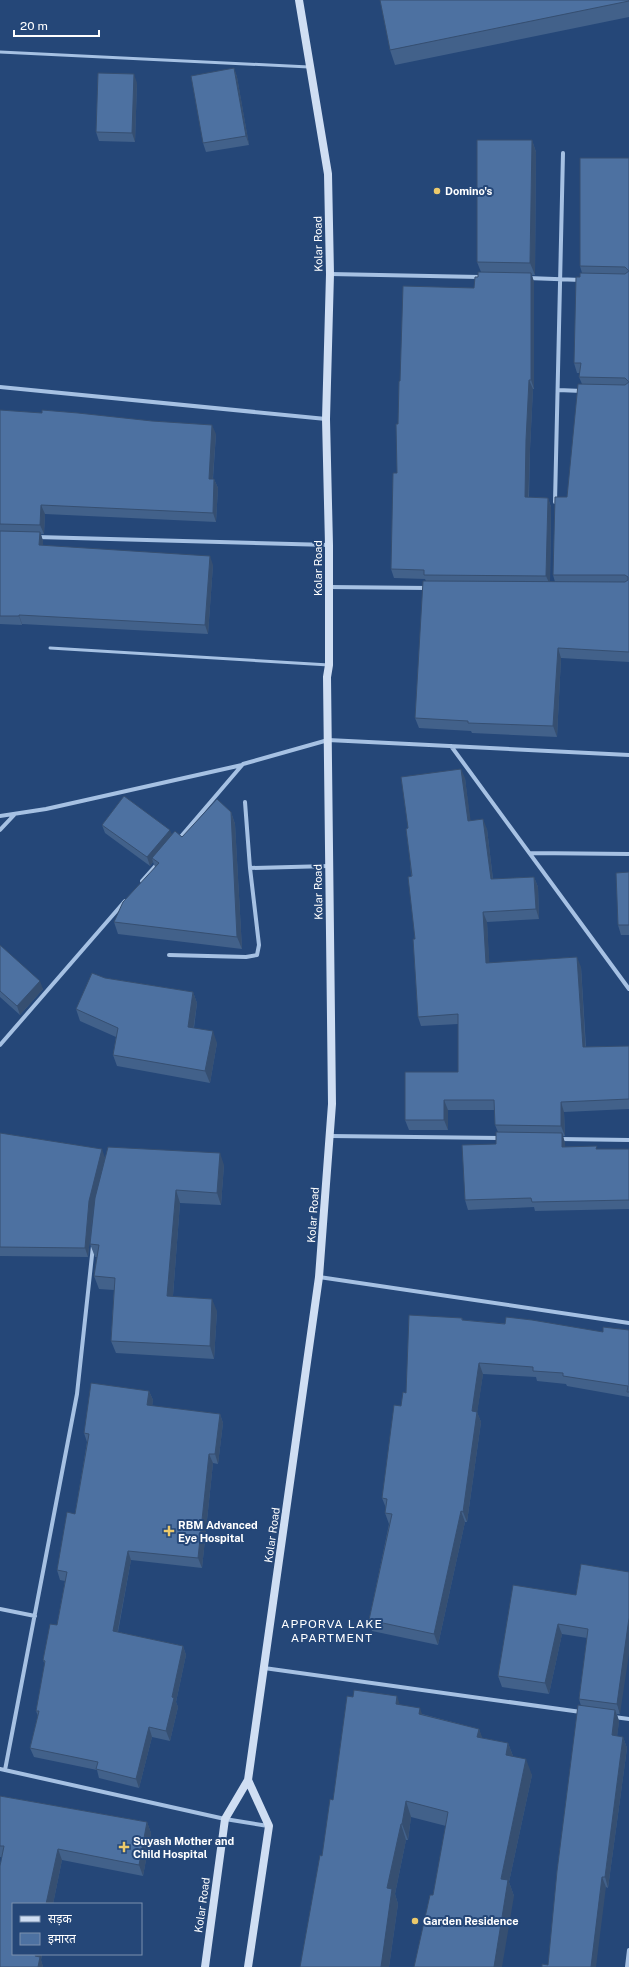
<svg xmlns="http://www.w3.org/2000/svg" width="629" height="1967" viewBox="0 0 629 1967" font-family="'Public Sans','Noto Sans Devanagari',sans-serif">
	<rect width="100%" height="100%" fill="#254778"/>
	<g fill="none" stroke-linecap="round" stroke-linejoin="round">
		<path stroke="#a6c1e3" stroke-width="3" d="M0,52L309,67
			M50,648L329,665"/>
		<path stroke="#a6c1e3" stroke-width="4" d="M330,274L479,277
			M528,278L581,280
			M0,387L326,419
			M558,390L582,391
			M555,502L563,153
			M37,537L329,545
			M329,587L428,588
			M451,746L629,989
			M245,802L250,868L329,866
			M0,816L46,809L242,765
			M0,830L15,814
			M178,840L243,764L328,740L629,755
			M530,853L629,854
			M142,881L158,863
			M169,955L246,957L257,955L259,945L250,868
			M0,1045L125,901
			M330,1136L501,1138
			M560,1139L629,1140
			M319,1277L629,1323
			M0,1609L35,1616
			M264,1668L581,1712
			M614,1717L629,1719
			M0,1769L225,1819L268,1826
			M5,1770L77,1394L93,1246
			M627,1967L629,1950"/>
		<path stroke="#cfdef3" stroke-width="8" d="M248,1780L269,1826L248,1967
			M205,1967L225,1819L248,1780L319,1277L332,1104L327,677L329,665V545L326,419L330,274L328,174L299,0"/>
	</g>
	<path fill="#42618a" d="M629,0V17L395,65L390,50Z
		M234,68L237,77L249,145L206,152L203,143Z
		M137,83L135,142L99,141L96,132Z
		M532,140L536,152L535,275H532L534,282V389H533L530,449L529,497L548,498L551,507L550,582H555L553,575L567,497L582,384L579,377L580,373H577L574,363L580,277L582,273L580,266L629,158V662L561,658L557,737L472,733L471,731L419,728L415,718L426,581L425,579L394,578L391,569L397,473L398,424L400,381L474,288L478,277L481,272L477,262Z
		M0,411L216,434L213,479H214L218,488L216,522L45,514L44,534H41L43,541V545L213,565L208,634L22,624V625L0,624Z
		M465,778L470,821L487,829L493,879L534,877L538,887L539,919L487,922L489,963L581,967L586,1047L629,1046V1109L564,1112L565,1136H563L565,1143V1147L597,1149H629V1209L535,1211L534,1207L468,1210L465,1200L496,1144L498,1132L495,1125V1110H448V1130H409L405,1120L458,1072V1024L421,1026L418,1017L415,939L408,828Z
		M231,812L235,824L242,949L118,934L114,922L155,867L153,862L150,866L105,833L102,825L172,834L182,837Z
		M629,872V935H621L618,925Z
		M0,945L43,989L20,1015L0,997Z
		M105,978L193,992L197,1003L194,1028L217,1043L210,1083L117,1066L113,1055L116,1037L80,1021L76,1009Z
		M0,1133L105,1157L224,1165L221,1205L180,1203L173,1296L217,1311L214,1359L116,1353L111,1341L114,1290L99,1289L94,1276L97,1257H95L90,1244L95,1200L93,1210L88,1257L0,1256Z
		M462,1318L463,1320L603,1332L629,1330V1397L567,1386L566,1384L537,1381L536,1377L483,1374L477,1412L481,1422L467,1522H465L438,1645L372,1631L369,1620L389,1524L385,1513L386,1508L382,1498L401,1406L406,1393Z
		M149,1391L153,1400L152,1406L220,1414L223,1423L218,1464L213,1463L202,1568L131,1560L118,1632L183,1646L186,1655L176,1702L178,1707L170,1741L152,1737L139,1788L99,1778L97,1770L34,1757L30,1748L38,1716L36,1711L45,1665L43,1660L57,1625L65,1581L60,1580L57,1570L75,1514L87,1442L84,1433Z
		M581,1564L620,1714H617L619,1721L617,1736L623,1737L627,1748L608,1888L606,1887L548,1965L581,1706L579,1699L587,1638L562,1634L549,1694L502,1687L498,1676L576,1595Z
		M400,1705L422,1714L479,1729L482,1738L508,1743L513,1756L532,1775L509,1882L514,1896L433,1895L446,1826L411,1817L408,1840H406L395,1894L398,1904L389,1967H300L333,1800Z
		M0,1796L147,1822L151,1833L143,1876L62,1860L53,1904H13V1954H42L41,1960L43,1967H0V1866L2,1857H0Z"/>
	<path fill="#364f71" d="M234,68L237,77L249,145L246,136Z
		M134,74L137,83L135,142L132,133Z
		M532,140L536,152L535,275L530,263Z
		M531,273L534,282V389L531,380Z
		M529,380L533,389L530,449L528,506L525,497L526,440Z
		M212,425L216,434L212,488L209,479Z
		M214,479L218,488L216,522L213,513Z
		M548,498L551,507L550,585L546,576Z
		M41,505L45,514L44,534L40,525Z
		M40,532L43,541V554L39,545Z
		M210,556L213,565L208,634L205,625Z
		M19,615L22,624V625L19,616Z
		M558,648L561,658L557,737L553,726Z
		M461,769L465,778L472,831L468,821Z
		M231,812L235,824L242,949L237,937Z
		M483,819L487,829L494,889L491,879Z
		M170,830L174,839L152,858L153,862L150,866L147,857Z
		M534,877L538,887L539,919L536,909Z
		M483,912L487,922L490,973L486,963Z
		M577,957L581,967L586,1057L583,1047Z
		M40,981L43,989L20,1015L17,1006Z
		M193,992L197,1003L192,1038L188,1027Z
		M213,1031L217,1043L210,1083L205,1071Z
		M444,1100L448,1110V1130L444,1120Z
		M561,1102L564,1112L565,1136L561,1126Z
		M562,1133L565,1143L566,1156L562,1147Z
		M102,1149L105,1158L93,1210L88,1257L85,1248L89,1201Z
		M220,1153L224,1165L221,1205L217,1193Z
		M176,1190L180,1203L172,1308L167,1296Z
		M212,1299L217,1311L214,1359L210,1346Z
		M479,1363L483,1374L476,1421L472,1411Z
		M149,1391L153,1400L151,1414L147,1405Z
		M477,1412L481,1422L467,1522L463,1512Z
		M220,1414L223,1423L218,1464L215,1454Z
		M209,1454L213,1463L202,1568L198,1558Z
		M461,1511L465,1522L438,1645L434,1634Z
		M128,1551L131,1560L116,1640L113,1631Z
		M629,1618V1654L620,1714L617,1704Z
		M558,1624L562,1634L549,1694L545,1683Z
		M183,1646L186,1655L176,1702L178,1707L170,1741L166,1731L172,1697Z
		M397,1696L402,1712L396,1704Z
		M420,1708L425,1723L419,1714Z
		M615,1710L619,1721L616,1746L612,1735Z
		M149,1727L152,1737L139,1788L136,1779Z
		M479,1729L485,1745L477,1737Z
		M623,1737L627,1748L608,1888L605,1877Z
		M508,1743L514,1759L506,1755Z
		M526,1759L532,1775L509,1882L514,1896L502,1967H494L501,1879Z
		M406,1801L411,1817L408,1840L402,1824Z
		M147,1822L151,1833L143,1876L139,1865Z
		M401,1824L406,1840L395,1894L398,1904L389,1967H381L387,1888Z
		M58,1849L62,1860L53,1904H46Z
		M602,1877L606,1887L596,1967H591Z
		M36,1954H42L41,1960L43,1967H38L35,1956Z"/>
	<path fill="#4d71a1" stroke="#364f71" d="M380,0H629V1L390,50Z
		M234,68L246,136L203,143L191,76Z
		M98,73L134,74L132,133L96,132Z
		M477,140H532L530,263L477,262Z
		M580,158H629V652L558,648L553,726L468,723V721L415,718L423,581L625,582L628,580V577L625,575H553L555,497H567L578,384L625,385L629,382L625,378L579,377L581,363H574L576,277H580V273L625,274L629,271L625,267L580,266Z
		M478,272L531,273V380H529L526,440L525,497L548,498L546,576L424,575V570L391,569L393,473H397L396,424H398L399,381H400L403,286L474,288L475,277H478Z
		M0,410L42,413V410L78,413L152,421L212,425L209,479H214L213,513L41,505L40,525L0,524Z
		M0,531L40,532L39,545L210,556L205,625L19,615V616H0Z
		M461,769L468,821L483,819L491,879L534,877L536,909L483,912L486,963L577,957L583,1047L629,1046V1099L561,1102V1126L495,1125L494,1100H444V1120H405V1072H458V1014L418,1017L413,939H415L408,877L412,876L406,829L408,828L401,777Z
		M124,796L170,830L147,857L102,825Z
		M217,799L231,812L237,937L114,922L123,902L159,863L152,858L175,831L182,837Z
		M629,872V925H618L616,873Z
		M0,945L40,981L17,1006L0,991Z
		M92,973L105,978L193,992L188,1027L213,1031L205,1071L113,1055L118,1028L76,1009Z
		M496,1132L562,1133V1147L597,1146L596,1149H629V1200L532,1202L531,1198L465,1200L462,1145L496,1144Z
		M0,1133L102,1149L89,1201L85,1248L0,1247Z
		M108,1147L220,1153L217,1193L176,1190L167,1296L212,1299L210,1346L111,1341L115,1278L94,1276L99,1245L90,1244L95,1198Z
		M409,1315L462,1318V1320L505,1324L506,1317L532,1320L603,1332V1327L629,1330V1392H627L628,1386L563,1376V1373L533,1371V1367L479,1363L472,1411L477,1412L463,1512L461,1511L434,1634L369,1620L392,1514L385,1513L387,1499L382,1498L394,1405L401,1406L403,1392L406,1393Z
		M91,1383L149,1391L147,1405L220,1414L215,1454H209L198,1558L128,1551L113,1631L183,1646L172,1697L174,1698L166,1731L149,1727L136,1779L96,1769L98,1762L30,1748L39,1711H36L45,1661L43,1660L50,1624L57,1625L67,1572L57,1570L67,1512L75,1514L89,1434L84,1433Z
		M581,1564L629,1572V1618L617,1704L579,1699L588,1629L558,1624L545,1683L498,1676L513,1585L576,1595Z
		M354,1690L397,1696L396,1704L420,1708L419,1714L479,1729L477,1737L508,1743L506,1755L526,1759L501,1879L508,1880L494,1967H414L430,1895H433L448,1812L406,1801L402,1824H401L387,1888L392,1889L381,1967H300L320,1855L322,1856L330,1799L333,1800L347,1696L353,1697Z
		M578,1705L615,1710L612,1735L623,1737L605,1877H602L591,1967H542V1964L548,1965L557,1871Z
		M0,1796L147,1822L139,1865L58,1849L46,1904H13V1954H36L35,1956L40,1957L38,1967H0V1866L4,1846H0Z"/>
	<g fill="#ecc96b" stroke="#254778" stroke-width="1.5">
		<circle cx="437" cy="191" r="4"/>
		<path d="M167 1525h4v4h4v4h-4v4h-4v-4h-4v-4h4z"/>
		<path d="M122 1841h4v4h4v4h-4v4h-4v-4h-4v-4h4z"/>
		<circle cx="415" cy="1921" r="4"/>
	</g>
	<g text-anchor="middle" stroke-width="4" stroke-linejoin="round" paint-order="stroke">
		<g font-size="11" font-weight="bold" fill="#fff" stroke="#254778" text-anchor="start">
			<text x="445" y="195">Domino's</text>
			<text x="178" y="1529">RBM Advanced<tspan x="178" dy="13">Eye Hospital</tspan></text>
			<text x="133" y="1845">Suyash Mother and<tspan x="133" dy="13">Child Hospital</tspan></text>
			<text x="423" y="1925">Garden Residence</text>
		</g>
		<g font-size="11" fill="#fff" stroke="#254778">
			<text transform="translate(318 244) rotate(-91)" y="4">Kolar Road</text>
			<text transform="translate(318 568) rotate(-90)" y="4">Kolar Road</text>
			<text transform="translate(318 892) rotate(-91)" y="4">Kolar Road</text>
			<text transform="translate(313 1215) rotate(-86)" y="4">Kolar Road</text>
			<text transform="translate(272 1535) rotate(-82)" y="4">Kolar Road</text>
			<text transform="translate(202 1905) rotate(-82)" y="4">Kolar Road</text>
		</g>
		<g font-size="12" letter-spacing="1" fill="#fff" stroke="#254778">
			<text x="332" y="1628">APPORVA LAKE<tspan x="332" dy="14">APARTMENT</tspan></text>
		</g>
	</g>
	<rect x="12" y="1903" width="130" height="52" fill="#254778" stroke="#7c91ae"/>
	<rect x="20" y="1916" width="20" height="6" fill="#cfdef3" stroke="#7c91ae"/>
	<text x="48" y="1923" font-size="12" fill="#ffffff">सड़क</text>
	<rect x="20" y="1933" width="20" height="12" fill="#4d71a1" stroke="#7c91ae"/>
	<text x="48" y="1943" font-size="12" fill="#ffffff">इमारत</text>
	<path d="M14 30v6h85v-6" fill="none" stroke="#ffffff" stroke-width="2"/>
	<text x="20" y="30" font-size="12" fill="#ffffff" stroke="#254778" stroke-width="3" paint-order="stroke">20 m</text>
</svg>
